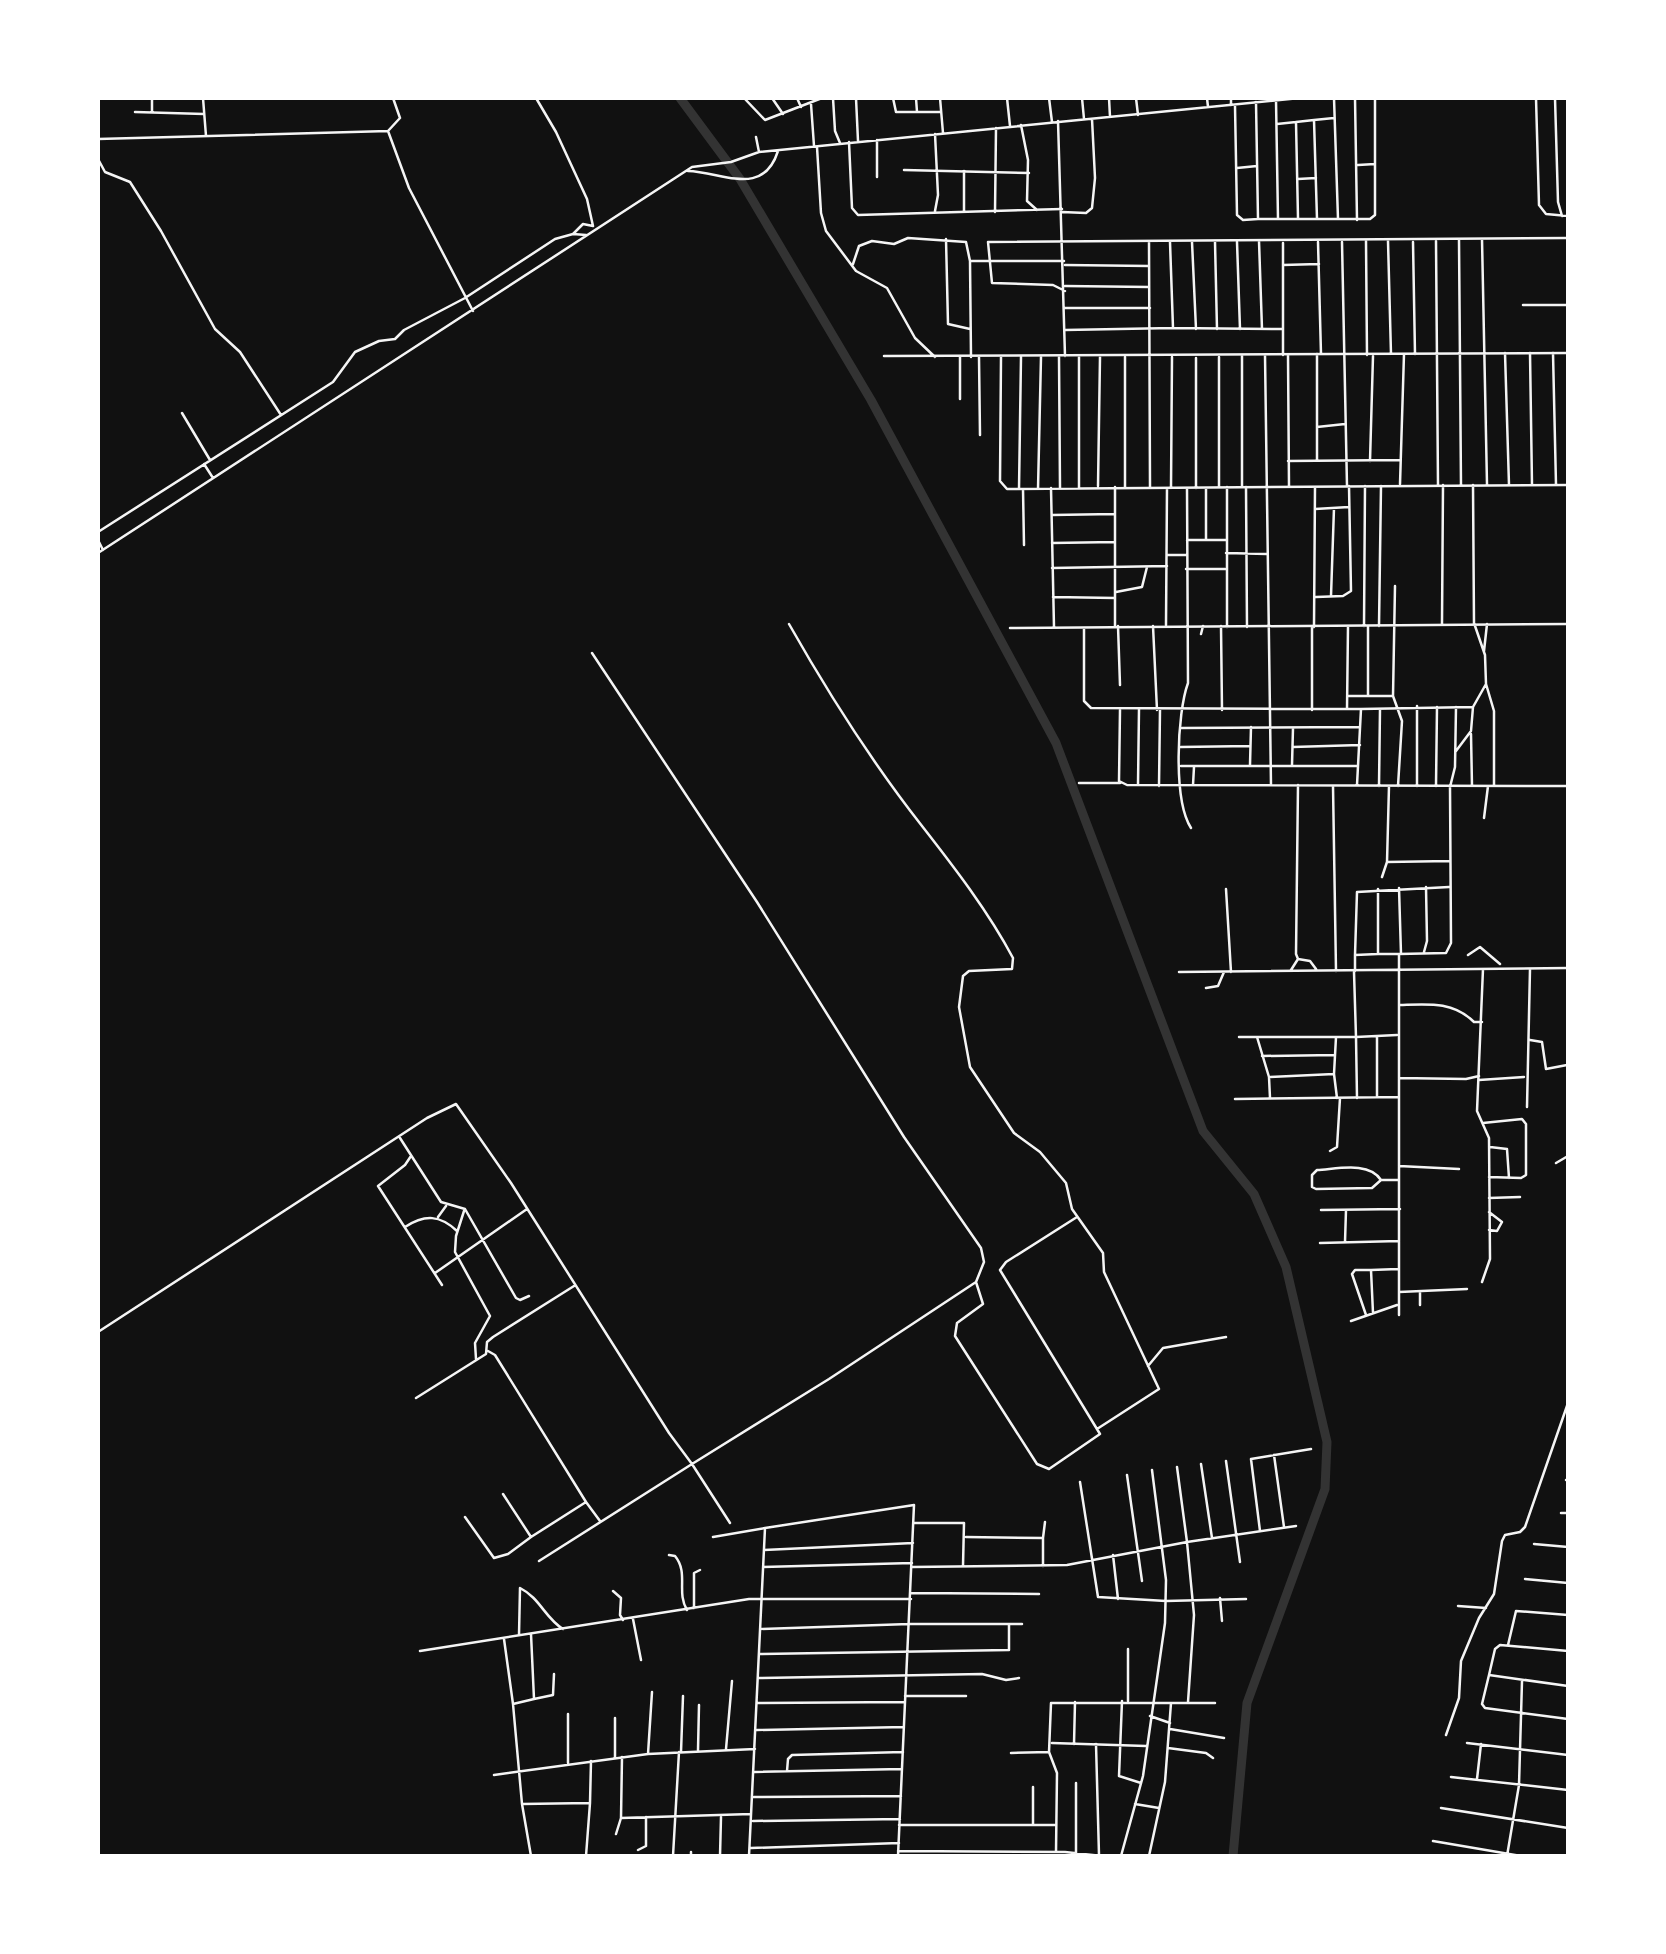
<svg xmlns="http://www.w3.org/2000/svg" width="1666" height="1954" viewBox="0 0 1666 1954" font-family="Helvetica,sans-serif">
	<rect width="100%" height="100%" fill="#111"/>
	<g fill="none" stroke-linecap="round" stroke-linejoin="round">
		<path stroke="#333" stroke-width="9" d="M680,98L740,179L871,400L1056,743L1203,1131L1254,1194L1286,1267L1327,1442L1325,1489L1247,1703L1233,1856"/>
		<path stroke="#f5f5f5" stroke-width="2.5" d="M152,98V112
			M203,98L206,136
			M536,98L556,132L587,199L593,226L583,224L573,234
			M744,98L765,120L822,98
			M772,98L783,114
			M797,98L801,107
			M833,98L835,131L840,143
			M856,98L858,141
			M893,98L896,112H941
			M916,98L917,112
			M940,98L943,133
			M1007,98L1010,126
			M1049,98L1052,122
			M1082,98L1084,119
			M1109,98L1110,117
			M1136,98L1138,115
			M1207,98L1208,107
			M1231,98V105
			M1334,98L1338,219
			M1355,98L1357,220
			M1536,98L1539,205L1546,214L1568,216
			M1555,98L1558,202L1562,216
			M1276,100L1278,219
			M1256,102L1258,219H1370L1375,215V98
			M811,104L814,146
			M1235,106L1237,215L1243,220L1258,219
			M135,112L204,114
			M1314,120L1334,118
			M1058,121L1065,356
			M1296,122L1314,120L1317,219
			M1277,124L1296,122L1298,218
			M1021,125L1028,160L1027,201L1037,210
			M388,131L409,188L473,311
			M756,137L759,152
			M98,139L388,131L400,118L393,98
			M877,140V177
			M849,142L852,208L858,215L1062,209
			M817,147L821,213L826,231L856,271L887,288L915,338L935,357
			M98,159L105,172L130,182L161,231L215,329L240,352L281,415
			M1358,165L1375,164
			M1237,168L1257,166
			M904,170L1029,173
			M688,171C723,172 763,198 778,151
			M964,171V212
			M1298,179L1316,178
			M935,211L938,195L935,134
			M995,212L996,128
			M1062,212L1086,213L1092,208L1095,178L1092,119
			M946,239L948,324L970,329
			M1482,239L1487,484
			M1459,240L1461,485
			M1259,241L1262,329
			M1366,241L1367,355
			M1388,241L1391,354
			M1436,241L1438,485
			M1149,242L1150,487
			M1192,242L1196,329
			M1215,242L1217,329
			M1237,242L1240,329
			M1318,242L1321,354
			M1342,242L1347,486
			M1413,242L1415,354
			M1283,243V355
			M970,261H1064
			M853,264L859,246L872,241L894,244L908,238L966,242L970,261L971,357
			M1065,265L1149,266
			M1283,265L1319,264
			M1065,286L1149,287
			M1065,291L1053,285L992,283L988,242L1568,238
			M1523,305H1568
			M1065,308H1150
			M1173,328L1282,329
			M1065,330L1173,328L1170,242
			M1505,353L1509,485
			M1530,353L1532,485
			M1553,353L1556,485
			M1317,354V460
			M1265,355L1271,785
			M1288,355L1289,487
			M884,356L1568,353
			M1242,356V486
			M960,357V399
			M979,357L980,435
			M1001,357L1000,481L1007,489L1568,485
			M1059,357L1060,488
			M1079,357V488
			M1196,358V488
			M182,413L210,460
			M1317,427L1345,424
			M1288,461L1400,460
			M1370,461L1373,356
			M204,464L213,478
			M1400,484L1404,354
			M1098,486L1100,357
			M1125,487V357
			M1171,487L1172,357
			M1219,487V357
			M1227,487V627
			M1246,487L1247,627
			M1051,488L1054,627
			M1187,488L1188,683C1177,713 1173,800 1191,828
			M1019,489L1021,357
			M1023,489L1024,545
			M1038,489L1041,357
			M1315,509L1349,507
			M1052,515L1115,514
			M98,532L333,382L355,352L379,341L395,339L404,330L465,298L555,239L573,234L586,235
			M98,540L103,550
			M1187,540H1226
			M1206,540V488
			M1052,543L1115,542
			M98,553L692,167L731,162L759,152L1300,98
			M1226,553L1267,554
			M1167,555H1186
			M1052,568L1167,566
			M1186,569H1225
			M1395,586L1393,696L1402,721L1398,786
			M1116,592L1142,587L1147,567
			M1331,596L1334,508
			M1053,597L1115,598
			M1316,597L1343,596L1351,591L1349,486
			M789,624C827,691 874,765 922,826C954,867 988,911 1013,958L1012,969L969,971L963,976L959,1007L970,1067L1014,1133L1040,1152L1066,1183L1072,1209L1103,1253L1104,1272L1159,1389L1097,1429
			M1442,624L1443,485
			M1166,625L1167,488
			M1115,626V487
			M1118,626L1120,685
			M1153,626L1157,710
			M1221,626L1222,710
			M1364,626L1365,486
			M1379,626L1381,486
			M1312,627V710
			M1314,627L1315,487
			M1010,628L1568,624
			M1084,628V701L1091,708L1361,709L1357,785
			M1201,634L1203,626
			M1484,651L1487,624
			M1486,684L1494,711V786
			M1348,696H1368V626
			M1368,696H1392
			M1347,709L1348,626
			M1361,709L1473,707
			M1120,710L1119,781L1127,785L1568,786
			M1182,728L1360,727
			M1471,734L1472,786
			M1181,747L1250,746
			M1293,747L1360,745
			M1456,751L1471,731L1473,707L1486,684L1485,655L1474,623L1473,485
			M1250,765L1251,727
			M1292,765L1293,728
			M1181,766H1358
			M1079,783H1120
			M1138,785L1139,709
			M1193,785L1194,767
			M1298,785L1296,954L1298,959L1310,961L1316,969
			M1159,786L1160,710
			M1333,786L1336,971
			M1379,786L1380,709
			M1417,786V706
			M1436,786L1437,707
			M1484,818L1488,786
			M1387,862L1450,861
			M1382,877L1387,862L1389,786
			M1399,888L1401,954
			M1226,889L1231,972
			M1378,889V954H1399V1315
			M1424,952L1427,941L1426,887
			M1378,954L1355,955L1357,892L1449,887
			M1399,954L1446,953L1451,943L1450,787L1455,767L1456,707
			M1355,955V971
			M1468,955L1480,947L1500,964
			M1291,970L1298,959
			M1179,972L1568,968
			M1206,988L1218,986L1224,972
			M1400,1005C1428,1004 1453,1001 1474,1022H1482
			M1239,1037H1356L1354,972
			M1257,1037L1269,1077L1270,1098
			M1336,1037L1334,1074L1337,1098
			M1377,1037V1096
			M1530,1040L1542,1042L1546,1069L1567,1065
			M1262,1056L1335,1055
			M1269,1077L1334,1074
			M1399,1078L1466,1079L1479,1076
			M1479,1080L1524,1077
			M1357,1098L1356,1037L1397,1035
			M1235,1099L1398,1097
			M1527,1107L1530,969
			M1483,1123L1522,1119L1526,1124V1175L1521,1178L1489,1177
			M400,1138L441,1202L465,1209L516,1298L520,1300L529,1296
			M1490,1147L1507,1149L1509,1178
			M1330,1151L1337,1147L1340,1098
			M411,1156L405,1165L378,1186L442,1285
			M1556,1163L1568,1156
			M1399,1166L1459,1169
			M1381,1180C1369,1161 1337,1169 1317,1170L1312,1175V1187L1316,1189L1372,1188L1381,1180H1399
			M1489,1198L1520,1197
			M1321,1210L1400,1209
			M464,1211L456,1236L455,1252L490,1316L475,1343L476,1359
			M438,1217L446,1206
			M405,1227C425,1214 440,1215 457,1231
			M1489,1230L1497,1231L1502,1222L1489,1212
			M1345,1242L1346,1210
			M1320,1243L1399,1241
			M435,1273L527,1209
			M976,1282L983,1304L957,1323L955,1336L1037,1464L1049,1469L1100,1434L1000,1270L1006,1262L1077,1217
			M1482,1282L1490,1259L1489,1138L1477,1111L1483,969
			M1399,1292L1467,1289
			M1420,1305V1292
			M1373,1313L1371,1270L1398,1269
			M1366,1315L1352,1274L1355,1270H1371
			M1351,1321L1397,1305
			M98,1332L427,1118L456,1104L511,1183L669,1433L692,1464L829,1379L976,1282L984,1262L981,1248L904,1137L757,902L592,653
			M488,1351L495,1355L586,1502
			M1148,1366L1163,1348L1226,1337
			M416,1398L486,1354L487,1342L493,1337L574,1286
			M1274,1455L1284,1527
			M1226,1461L1240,1562
			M1201,1464L1212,1538
			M1127,1475L1142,1581
			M1566,1480H1568
			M1080,1482L1098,1597L1166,1601L1246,1599
			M503,1494L531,1537L586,1502L600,1521
			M1561,1513H1568
			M465,1517L494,1558L508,1554L531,1537
			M914,1523H964L963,1566
			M1260,1531L1251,1459L1311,1449
			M713,1537L765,1528
			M966,1537L1043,1538V1566
			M1043,1538L1045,1522
			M1534,1544L1568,1547
			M764,1550L913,1543
			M669,1555L675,1556C689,1573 676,1592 687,1610
			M1113,1555L1118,1599
			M539,1561L692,1464L730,1523
			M763,1567L912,1563
			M912,1567L1067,1565L1187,1542L1177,1467
			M1525,1579L1568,1583
			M613,1591L621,1598L620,1615L623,1620
			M911,1593L1039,1594
			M1220,1598L1222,1621
			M1458,1606L1486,1608
			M694,1608V1573L700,1570
			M633,1619L641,1660
			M760,1629L909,1624H1022
			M531,1634L534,1699L513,1704L522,1804L531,1856
			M519,1635L520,1588C540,1598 545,1618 563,1629
			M504,1639L513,1704
			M1508,1645L1516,1611L1568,1615
			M1128,1649V1701
			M420,1651L749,1599H911
			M1568,1651L1500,1645L1495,1649L1489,1675L1568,1686
			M760,1654L1009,1650V1624
			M1489,1675L1482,1704L1485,1708L1568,1719
			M759,1678L982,1674L1006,1680L1019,1678
			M905,1696H966
			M534,1699L553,1695L554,1674
			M1122,1701L1119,1776L1141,1783
			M1188,1702L1194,1615L1187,1542L1296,1526
			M758,1703L905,1702
			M1171,1703H1215
			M568,1714V1763
			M1150,1716L1170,1723
			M1170,1729L1224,1738
			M757,1730L904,1727
			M1446,1735L1459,1698L1461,1661L1479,1618L1494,1594L1502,1541L1505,1535L1520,1532L1525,1527L1568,1403
			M1052,1743L1146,1746
			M1467,1743L1568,1755
			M1074,1744L1075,1702
			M1096,1744L1099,1855
			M1168,1748L1206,1753L1213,1758
			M726,1749L732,1681
			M698,1750L699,1705
			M681,1752L683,1696
			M1011,1753L1049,1752
			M648,1754L652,1692
			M622,1757L621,1818L751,1814
			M615,1758V1718
			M787,1771L788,1759L792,1755L903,1752
			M755,1772L902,1769
			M494,1775L648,1754L755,1749
			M1451,1777L1568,1790
			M1477,1779L1481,1744
			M754,1797L901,1796
			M590,1803L591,1761
			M522,1804L590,1803L586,1856
			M1135,1804L1159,1808
			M1441,1808L1568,1828
			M753,1821L900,1819
			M899,1825H1056
			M1033,1825V1787
			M616,1834L621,1818
			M1433,1841L1521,1856
			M751,1848L899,1843
			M638,1850L646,1846V1817
			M898,1851L1065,1852L1102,1856
			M691,1852V1856
			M1056,1852L1057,1773L1049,1752L1051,1703H1171L1165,1782L1149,1856
			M1076,1853V1783
			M673,1856L679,1752
			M720,1856L721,1817
			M749,1856L765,1528L914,1505L898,1856
			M1121,1856L1143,1776L1165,1623L1166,1580L1152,1470
			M1507,1856L1519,1785L1522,1681"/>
	</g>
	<rect width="1666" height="1954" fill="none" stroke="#ffffff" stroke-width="200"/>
</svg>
